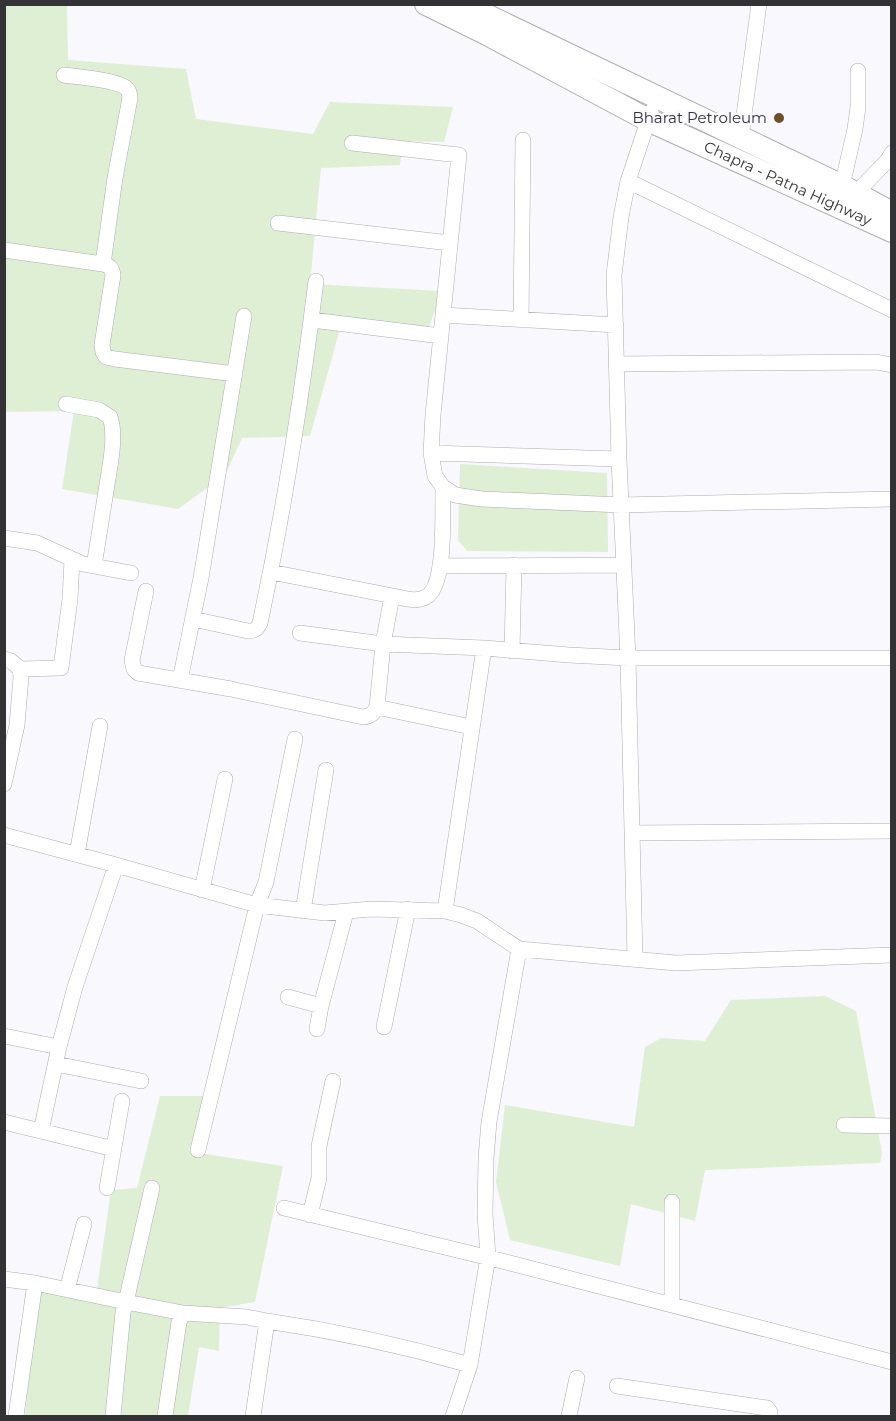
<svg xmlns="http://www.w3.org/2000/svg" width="896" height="1421" viewBox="0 0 896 1421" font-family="Montserrat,sans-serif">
	<rect width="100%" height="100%" fill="#f9f8fe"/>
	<path fill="#deefd3" d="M5,5H67L68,60L186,69L196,119L313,134L330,102L453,107L444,142L403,141L400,165L321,168L310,284L442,291L429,327L340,329L310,436L242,438L225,475L178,509L62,489L74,411L5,412V414Z
		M460,464L607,473L608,552L467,551L458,540Z
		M825,996L856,1011L882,1153L880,1163L705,1170L695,1221L631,1204L620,1266L510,1240L496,1182L505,1105L634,1127L645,1047L661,1038L705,1041L731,1000Z
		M160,1096H204L193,1152L283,1166L255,1302L220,1308L219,1351L199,1347L188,1416H25L38,1285L97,1289L111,1190L137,1188Z"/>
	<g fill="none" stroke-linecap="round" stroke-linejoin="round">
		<g stroke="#adadb2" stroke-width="16">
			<path id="minor" d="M64,75C77,77 119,80 127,89C130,92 129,93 130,98L115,178L103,264
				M741,137L759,4
				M352,143L459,155L433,415L431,453L435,476L443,487L455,495L482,499L621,505L892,499
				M628,181L892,310
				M842,186L855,129L858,107V71
				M856,193L888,160L892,153
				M278,223L450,243
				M4,250L103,264C110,266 112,268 113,275L102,345L103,352L106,357L115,359L235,374
				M443,315L616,325
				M312,320L441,336
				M521,320L523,140
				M616,364L876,362L892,365
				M66,404L99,410L110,417C117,437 109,470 106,491C102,516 98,541 94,566
				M431,453L619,459
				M4,538L37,543L83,564L131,573
				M441,566L623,565
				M271,572L398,597C407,599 417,602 426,597C447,586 442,510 443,487
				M146,591L132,660L134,669L138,673L231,689L363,717C371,716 373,714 377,707
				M392,596L383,644L377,707L471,727
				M193,619L248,631C255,631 257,629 260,623C284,510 302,396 316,281
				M300,633L383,644L484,648
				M512,651L514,565
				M4,659L11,661L20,669L21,677L17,725L4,784
				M20,669L61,668L70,599L72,560
				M180,680L201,578L244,316
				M632,833L892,831
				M4,835L116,865L257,905L325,913L371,909L445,911L461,915L477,921L519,949L676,963L892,955
				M77,854L100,726
				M202,890L225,779
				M303,911L326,770
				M445,911L484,648L569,655L628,658H892
				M635,959L628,658L619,459L614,275L621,217L628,181L651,112
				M288,997L321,1006
				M384,1027L408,909
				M317,1029L321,1006L346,912
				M4,1036L59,1047
				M56,1064L141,1081
				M4,1122L114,1149
				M844,1125L892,1126
				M41,1131L59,1047L75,987L116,865
				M198,1150L257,905L266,882L295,739
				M107,1188L122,1101
				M152,1188L126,1302L183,1313
				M672,1202V1304
				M284,1208L498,1260L892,1362
				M310,1215L319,1178V1146L333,1081
				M4,1279L35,1283L16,1416
				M35,1283L126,1302L123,1312L113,1416
				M67,1290L84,1224
				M267,1321C336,1331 404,1346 470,1365L453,1416
				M470,1365L488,1257L485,1214L486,1158L489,1122L519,949
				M617,1386L767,1408L770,1412V1416
				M165,1416L179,1322L183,1313L247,1317L267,1321L253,1416
				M569,1416L577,1378"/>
		</g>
		<g stroke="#adadb2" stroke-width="24">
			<g id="highway">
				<path id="s1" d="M426,4L487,34L648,120L892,231"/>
				<path d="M463,4L842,186L892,213"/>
			</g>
		</g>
		<use href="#minor" stroke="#fff" stroke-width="15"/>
		<use href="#highway" stroke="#fff" stroke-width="22"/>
	</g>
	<circle fill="#705026" stroke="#f9f8fe" stroke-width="2" cx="779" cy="118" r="6"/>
	<g text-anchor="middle" stroke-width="4.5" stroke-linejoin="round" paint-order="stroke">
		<g font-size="15" fill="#333235" stroke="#f9f8fe" text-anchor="end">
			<text x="767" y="123">Bharat Petroleum</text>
		</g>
		<g font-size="15" fill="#333235" stroke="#f9f8fe">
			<text dy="5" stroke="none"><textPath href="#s1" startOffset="404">Chapra - Patna Highway</textPath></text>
		</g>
	</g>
	<rect width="896" height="1421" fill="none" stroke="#333235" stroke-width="12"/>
</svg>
